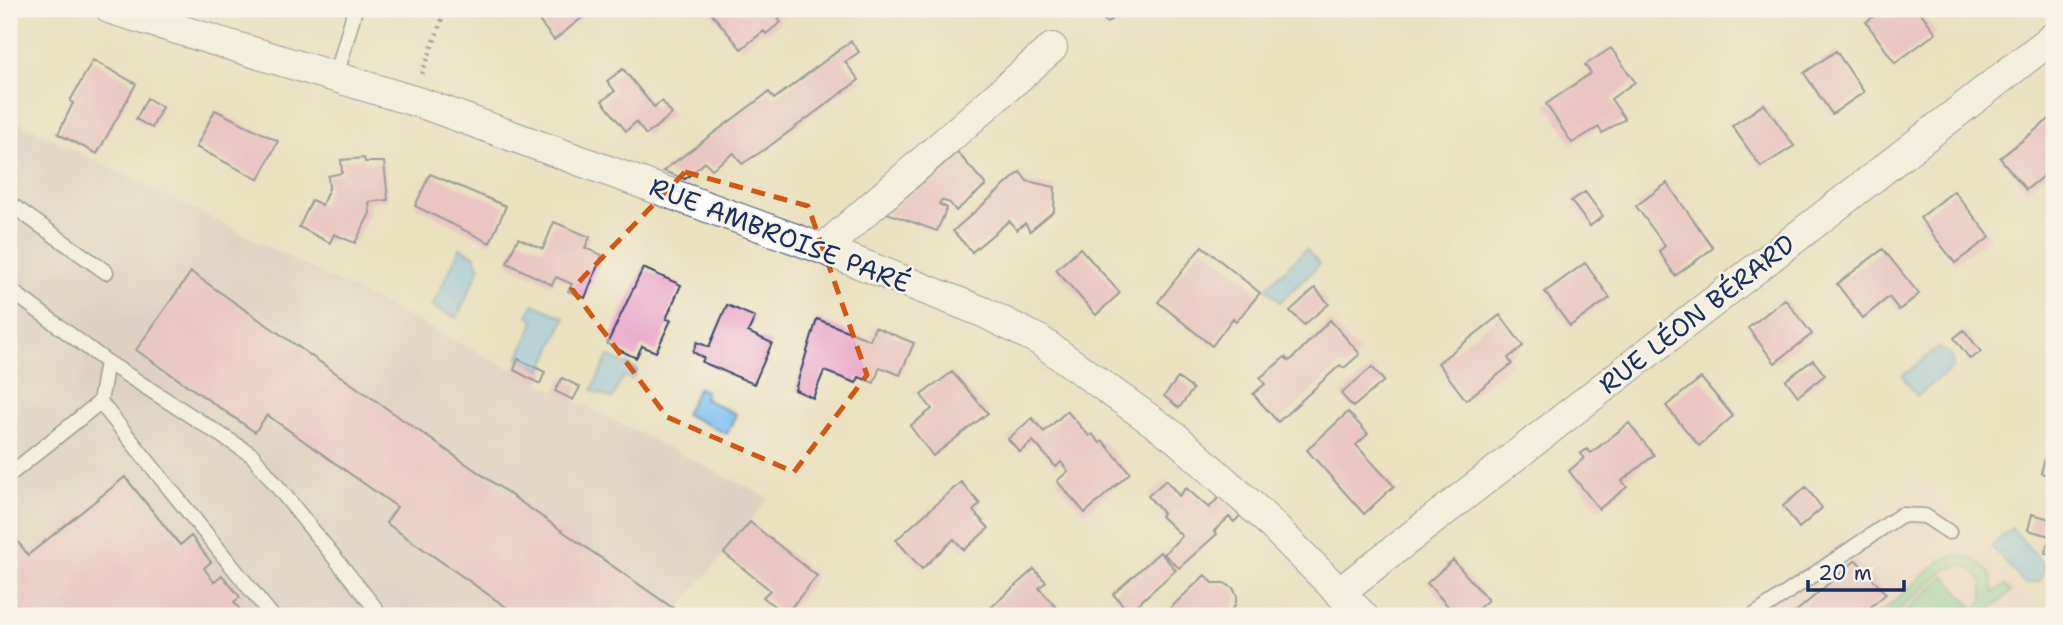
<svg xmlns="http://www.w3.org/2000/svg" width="2063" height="625" viewBox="0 0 2063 625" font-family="'Shantell Sans',sans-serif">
	<rect width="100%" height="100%" fill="#f7f3e8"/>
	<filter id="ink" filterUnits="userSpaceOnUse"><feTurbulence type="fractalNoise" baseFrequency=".0143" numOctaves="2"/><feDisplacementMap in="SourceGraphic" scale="14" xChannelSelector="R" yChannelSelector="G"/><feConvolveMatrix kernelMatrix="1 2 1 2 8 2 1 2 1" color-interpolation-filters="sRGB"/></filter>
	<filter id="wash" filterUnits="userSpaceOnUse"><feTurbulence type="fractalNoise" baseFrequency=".00686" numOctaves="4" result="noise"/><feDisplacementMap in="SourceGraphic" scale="28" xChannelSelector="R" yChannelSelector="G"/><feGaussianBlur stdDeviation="1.57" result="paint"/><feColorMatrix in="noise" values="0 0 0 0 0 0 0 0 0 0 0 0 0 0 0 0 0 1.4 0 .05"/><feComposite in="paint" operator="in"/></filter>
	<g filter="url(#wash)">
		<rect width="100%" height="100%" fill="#eae1bf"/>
		<path fill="#f7cfd2" d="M1925,483L2042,616H1732Z"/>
		<path fill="#d2bdc6" d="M9,117L769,498L673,616H9Z"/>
		<path fill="#76ce93" stroke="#487e78" stroke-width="2" d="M1956,555C1979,557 1994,570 1994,593L2005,585L2011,592L1983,616H1970L1983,599V582L1971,569L1963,566L1947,569L1892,616H1877L1941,560Z
			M1945,576L1972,606L1960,616H1900Z"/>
		<path fill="#7bbff2" stroke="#4b77a8" stroke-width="2" d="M460,248L474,255L480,267L457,318L432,307Z
			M1306,249L1320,264L1280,302L1266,288Z
			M533,304L565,318L542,370L518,359L534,322L528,315Z
			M1938,348L1951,354L1953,368L1917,396L1902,376Z
			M608,356L637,370L632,380L623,376L612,399L592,390Z
			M698,388L706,391L704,399L736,414L727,434L685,414Z
			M2012,528L2045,566L2040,581L2025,584L1991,546Z"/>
		<g id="blocks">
			<path fill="#e9a5c8" d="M530,9H584L588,13L554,40Z
				M708,9H791L778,19L781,22L766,34L764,31L741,49Z
				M1095,9H1124L1107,23Z
				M1884,9H1918L1936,33L1895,63L1866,22Z
				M851,41L859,52L845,62L859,80L767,148L742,164L734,153L712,169L705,162L685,179L663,171L769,92L774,99Z
				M1611,48L1635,82L1611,99L1625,119L1602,133L1599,127L1572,143L1546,104L1591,73L1585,65Z
				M1836,51L1864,92L1832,114L1804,73Z
				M93,60L136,84L97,154L58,134L73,103L70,101Z
				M623,69L654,107L662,101L672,114L646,135L636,122L626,131L602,101L615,91L607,81Z
				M147,98L162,107L152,128L136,119Z
				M1764,104L1794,146L1761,167L1732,126Z
				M215,110L278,141L259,180L196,147Z
				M2052,117L2054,120V167L2026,190L2000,158Z
				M957,152L986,185L956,211L950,203L941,200L939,204L947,208L937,231L887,213Z
				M364,158L365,162H384L388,200L369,202L370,213L355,243L334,234L330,243L299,227L312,200L322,205L329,188L328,176L342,173L341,160Z
				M1020,172L1027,181L1055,187L1054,211L1030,231L1025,223L1017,230L1009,221L972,252L953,231Z
				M430,174L506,206L490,243L415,206Z
				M1667,183L1713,248L1675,276L1659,251L1665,246L1636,206Z
				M1954,191L1990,237L1955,263L1920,218Z
				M1585,192L1603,216L1590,226L1571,201Z
				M554,222L590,237L585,248L602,255L585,298L568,291L572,284L556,277L552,285L507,263L518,238L543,249Z
				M1202,246L1260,293L1236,322L1233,318L1212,346L1158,302Z
				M1080,248L1120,293L1096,315L1056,270Z
				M1883,249L1919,294L1899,310L1889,297L1863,318L1837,284Z
				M1585,263L1610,298L1570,326L1545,292Z
				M643,268L681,285L666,319L671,320L656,352L642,346L636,358L607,344Z
				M191,272L677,611L673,616H519L386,523L397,507L267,415L255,432L136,350Z
				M1315,288L1329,304L1304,325L1290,311Z
				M1785,299L1812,334L1775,363L1748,328Z
				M727,305L755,317L748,332L772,343L754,384L702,362L704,358L693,352L697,342L709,347Z
				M1500,315L1523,346L1508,358L1512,364L1466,400L1438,363Z
				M817,319L870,340L875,327L914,343L900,375L880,367L874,383L859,377L856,383L824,371L813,398L795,390Z
				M1330,320L1360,354L1344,368L1340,365L1278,422L1253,394L1265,384L1260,378L1285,357L1289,361L1292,359Z
				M1964,330L1981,352L1970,359L1954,338Z
				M518,359L545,372L540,384L514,370Z
				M1813,360L1825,375L1798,396L1786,380Z
				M1372,367L1384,381L1353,407L1341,394Z
				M952,372L988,413L933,456L910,426L932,409L921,395Z
				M562,378L580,387L573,400L555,391Z
				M1178,378L1193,389L1179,408L1164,396Z
				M1701,378L1733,416L1699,446L1666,406Z
				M1067,411L1089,436L1092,434L1100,443L1103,441L1130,473L1085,513L1057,481L1068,471L1061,462L1056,467L1033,441L1020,452L1008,439L1032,418L1044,432Z
				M1348,412L1368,434L1356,445L1394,486L1364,514L1307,450Z
				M1629,423L1654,455L1622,481L1627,487L1599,509L1569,471L1584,458L1580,454L1587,449L1591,453Z
				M2053,428H2054V477L2041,473Z
				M125,477L180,545L191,536L211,562L204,568L214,582L222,575L240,597L234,602L245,616H9V530L28,555Z
				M1166,480L1179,496L1186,488L1209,508L1220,496L1240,516L1234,522L1229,517L1214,531L1217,534L1179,568L1164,554L1182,536L1161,516L1163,513L1148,496Z
				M961,482L980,504L973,511L989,528L964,550L954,539L922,569L896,540Z
				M1806,487L1822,508L1799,528L1783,506Z
				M2032,514L2054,520V555L2045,553L2050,536L2028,530Z
				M750,522L817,576L785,615L763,597L770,590L724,553Z
				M1160,552L1176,570L1129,612L1113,594Z
				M1453,560L1488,600L1470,616H1457L1427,583Z
				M1856,560L1886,594L1860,616H1791Z
				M1034,569L1046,582L1039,588L1064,616H994L988,610Z
				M1205,575L1213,583H1224L1233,588L1237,596L1235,606L1225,616H1162Z"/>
		</g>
	</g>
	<g filter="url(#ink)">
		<use href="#blocks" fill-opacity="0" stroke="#3a4a6d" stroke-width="2"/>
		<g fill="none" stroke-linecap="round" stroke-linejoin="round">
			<g stroke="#3a4a6d" stroke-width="17">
				<path id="lane" d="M336,77L355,9
					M9,203L106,272
					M9,289L107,362L100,402L9,475
					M107,362L252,455L376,609L366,616
					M100,402L272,616
					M1753,616L1901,515L1925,516L1949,532"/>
			</g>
			<g stroke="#3a4a6d" stroke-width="32">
				<path id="street" d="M111,9L424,104L823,249L983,312L1039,340L1176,438L1261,514L1363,616
					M823,249L1052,48
					M1340,592L2054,37"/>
			</g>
			<path stroke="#3a4a6d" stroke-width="4.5" stroke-dasharray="2 5" stroke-linecap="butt" d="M422,74L446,9"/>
			<use href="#lane" stroke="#fff" stroke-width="14"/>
			<use href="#street" stroke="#fff" stroke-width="30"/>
		</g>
	</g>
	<path d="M0 0H2063V625H0ZM685,172L808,206L867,375L794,472L667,417L572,289Z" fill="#eae1bf" fill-opacity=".55" fill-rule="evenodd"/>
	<path fill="none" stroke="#d45514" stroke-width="5" stroke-dasharray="14 9" stroke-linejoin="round" d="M685,172L808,206L867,375L794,472L667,417L572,289Z"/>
	<g text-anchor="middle" stroke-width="5" stroke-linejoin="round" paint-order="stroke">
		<g font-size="26" fill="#1b2f5e" stroke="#f7f3e8">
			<text transform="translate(780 235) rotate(21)" y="9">RUE AMBROISE PARÉ</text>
			<text transform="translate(1697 314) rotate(-38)" y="9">RUE LÉON BÉRARD</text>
		</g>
	</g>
	<rect width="2063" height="625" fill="none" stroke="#f7f3e8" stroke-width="35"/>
	<path d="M1808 580v10h96v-10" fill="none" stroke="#1b2f5e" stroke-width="3.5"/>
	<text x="1818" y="580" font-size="21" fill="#1b2f5e" stroke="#f7f3e8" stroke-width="5" paint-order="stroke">20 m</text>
</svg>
